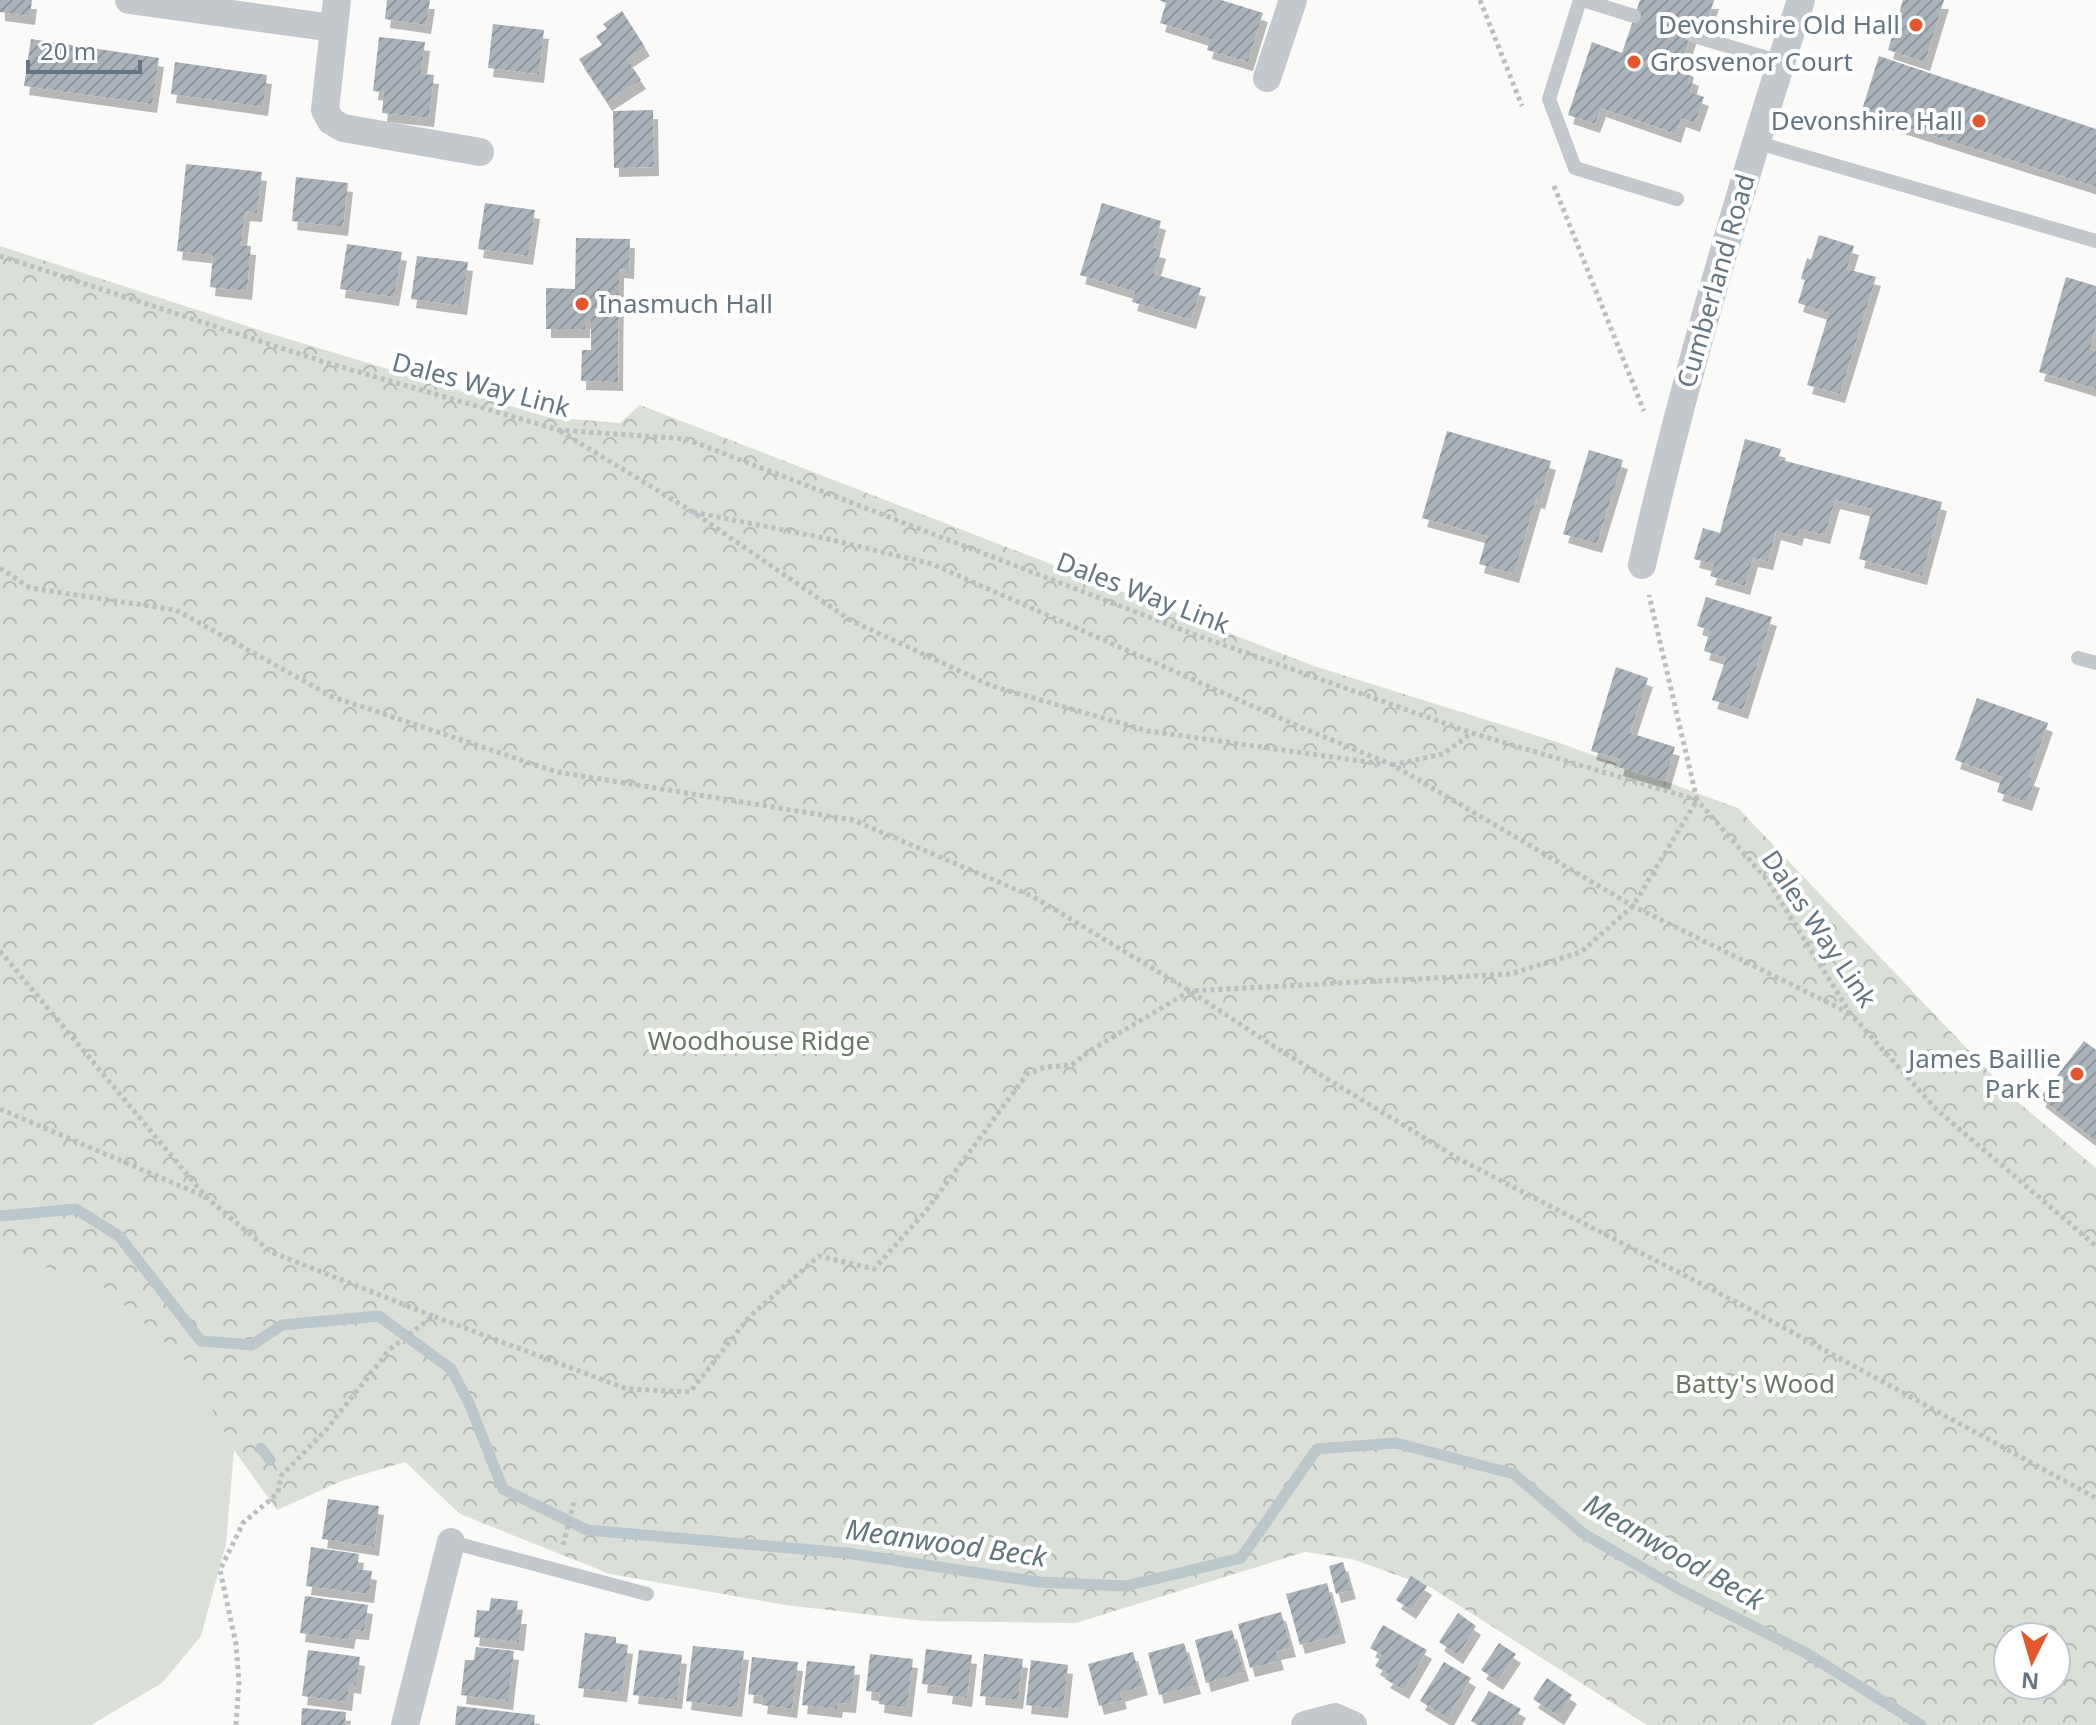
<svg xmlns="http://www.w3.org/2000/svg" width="2096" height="1725" viewBox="0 0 2096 1725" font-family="'Noto Sans',sans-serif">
	<defs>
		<pattern id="forest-crowns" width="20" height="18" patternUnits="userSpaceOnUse" patternTransform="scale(2)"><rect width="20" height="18" fill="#dadfd7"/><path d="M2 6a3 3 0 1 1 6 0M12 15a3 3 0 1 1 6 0" fill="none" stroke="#b4b9b4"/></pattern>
		<pattern id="building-hatch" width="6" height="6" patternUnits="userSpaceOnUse" patternTransform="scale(2)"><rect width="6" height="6" fill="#aab3b9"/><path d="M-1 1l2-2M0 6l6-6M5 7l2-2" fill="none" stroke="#8e969c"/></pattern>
		<filter id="shadow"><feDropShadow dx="5" dy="9" stdDeviation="0" flood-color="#0004"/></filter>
	</defs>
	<rect width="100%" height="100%" fill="#fafaf8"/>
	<path fill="#dadfd7" d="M0,1254L99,1282L187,1361L234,1450L226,1544L201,1636L162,1683L91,1725H0Z"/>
	<path fill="url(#forest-crowns)" fill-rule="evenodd" d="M0,246L262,331L547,417L620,423L640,405L1314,666L1557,742L1738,808L2017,1101L2096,1168V1725H1647L1430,1587L1352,1559L1305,1552L1076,1623L924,1621L785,1605L610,1574L460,1514L405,1462L344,1480L277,1510L234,1450L186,1361L99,1283L0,1254ZM2008,1637H2056V1685H2008Z"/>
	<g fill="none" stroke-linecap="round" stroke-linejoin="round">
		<path stroke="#bbc7cb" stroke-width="11" d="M0,1216L76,1209L119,1236L201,1341L252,1345L282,1325L379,1316L451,1369L469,1403L503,1489L587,1530L846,1553L1039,1582L1126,1586L1241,1558L1317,1449L1396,1443L1514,1474L1584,1534L1679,1589L1806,1653L1921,1725
			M261,1448L270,1460"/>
	</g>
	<path fill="url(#building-hatch)" filter="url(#shadow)" d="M0,0H32L30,16L0,12Z
		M387,0H430L426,25L385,19Z
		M1159,0H1221L1263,13L1248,62L1207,50L1210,39L1160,23L1166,3Z
		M1640,0H1714L1707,22L1697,18L1679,71L1694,77L1690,92L1704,97L1695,123L1681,118L1676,134L1601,108L1595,124L1568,115L1592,42L1622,53Z
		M1903,0H1944L1925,62L1888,50Z
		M622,11L645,47L627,59L641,80L607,102L579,59L602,45L596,36L607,29L603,24Z
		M493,24L544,30L539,74L488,68Z
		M379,37L425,42L421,74L434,75L429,118L382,113L384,92L373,91Z
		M31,39L159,58L152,104L24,86Z
		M1879,56L2096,129V187L1861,113Z
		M175,62L267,75L263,107L171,94Z
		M653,110L654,167L614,168L613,111Z
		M186,164L262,172L257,213L245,212L241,245L251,246L247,291L210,287L213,255L177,251Z
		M296,177L348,183L343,227L292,221Z
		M485,203L535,210L528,256L478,249Z
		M1102,203L1161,221L1154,248L1161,250L1154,274L1201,288L1191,320L1132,302L1135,292L1080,275Z
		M1819,235L1854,246L1847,269L1876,277L1840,394L1807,385L1829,313L1798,303L1805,280L1801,279L1807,258L1811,260Z
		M576,238L630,239L629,270L619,269L618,382L581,381L582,350H591V320H585V329H546V288L575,289Z
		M347,244L402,252L394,297L340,289Z
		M417,256L468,262L462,306L411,299Z
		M2066,277L2096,286V326L2090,349L2096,351V389L2039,372Z
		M1447,431L1551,461L1540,500L1536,499L1514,574L1479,564L1487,536L1422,518Z
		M1745,439L1781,449L1778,459L1942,502L1922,576L1859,559L1872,509L1835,500L1825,535L1799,529L1797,537L1776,531L1768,561L1753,558L1745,586L1710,576L1714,564L1694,559L1703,528L1720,533Z
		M1589,450L1623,460L1597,544L1563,534Z
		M1706,597L1772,617L1743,710L1712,700L1726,658L1704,651L1710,630L1697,626Z
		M1616,667L1648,678L1630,733L1675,747L1665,781L1618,767L1620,759L1591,751Z
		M1977,698L2048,723L2029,777L2035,779L2027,802L1997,792L2002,777L1955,760Z
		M2084,1041L2096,1050V1141L2040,1098Z
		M328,1499L379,1506L374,1547L322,1539Z
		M311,1547L359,1554L357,1569L372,1571L369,1594L306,1586Z
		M1343,1562L1351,1590L1336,1594L1329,1566Z
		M1411,1576L1427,1586L1411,1610L1396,1600Z
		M1327,1583L1341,1634L1300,1645L1286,1594Z
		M305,1596L368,1605L364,1631L351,1630L349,1640L300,1633Z
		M491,1598L518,1601L516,1615H522L519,1642L474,1637L477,1610L489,1611Z
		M1281,1612L1291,1648L1276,1651L1279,1661L1250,1668L1238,1624Z
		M1458,1613L1476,1626L1458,1655L1439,1642Z
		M1383,1625L1427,1650L1404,1690L1385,1679L1389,1674L1375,1666L1382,1655L1370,1648Z
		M1232,1630L1244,1672L1206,1683L1195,1640Z
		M585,1633L616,1637V1643L628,1645L622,1693L578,1688Z
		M1184,1643L1196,1685L1159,1695L1148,1653Z
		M1499,1643L1516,1654L1498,1681L1481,1670Z
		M693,1646L744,1651L737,1708L686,1701Z
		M476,1647L514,1651L508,1701L461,1695L465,1660H474Z
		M926,1649L972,1655L967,1698L947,1695L948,1687L922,1684Z
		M308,1650L360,1657L356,1685L349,1684L347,1702L302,1696Z
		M639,1650L682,1655L677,1700L633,1695Z
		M1133,1652L1143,1686L1120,1693L1122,1700L1099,1706L1088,1664Z
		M870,1654L913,1659L907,1708L879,1704L880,1693L866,1691Z
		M984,1654L1023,1659L1018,1700L980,1696Z
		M752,1657L798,1662L792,1709L762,1705L763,1696L748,1694Z
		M1031,1660L1068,1665L1063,1709L1026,1705Z
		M807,1661L855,1666L851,1704L838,1703L837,1709L802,1705Z
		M1444,1662L1471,1678L1448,1718L1420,1701Z
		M1547,1678L1572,1695L1559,1716L1533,1699Z
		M1489,1691L1521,1709L1512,1725H1478L1471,1721Z
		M457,1706L535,1715L534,1725H455Z
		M302,1708L346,1712L345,1725H301Z"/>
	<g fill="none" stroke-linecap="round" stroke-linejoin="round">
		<path stroke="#bbbfc2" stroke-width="5" stroke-dasharray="4 4" stroke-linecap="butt" d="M1480,0L1522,106
			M1554,186L1644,411
			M0,256L321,361L559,430L686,439L1193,634L1472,733L1697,800L1768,881L1850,1013L1936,1109L2096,1246
			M560,431L693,512L850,620L992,686L1148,731L1382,764
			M693,512L824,538L932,564L1300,727L1393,765L1633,906L1849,1013
			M0,568L30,588L176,610L333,697L557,772L853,820L1034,897L1190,991L1270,1044L1459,1159L1742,1305L2096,1498
			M1392,765L1443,754L1472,733
			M0,951L206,1197L271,1252L433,1316
			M0,1109L206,1197
			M563,1545L575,1498
			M236,1725L239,1682L236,1644L220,1570L243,1523L278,1493L281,1476L326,1430L389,1350L433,1316L627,1389L690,1392L750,1316L819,1256L874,1269L926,1211L1027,1074L1045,1067L1072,1065L1091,1050L1190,991L1510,974L1581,952L1633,906L1697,800L1649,595"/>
		<path stroke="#c3c8cc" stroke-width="14" d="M1580,0L1549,99L1575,168L1677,199
			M1583,0L1634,16
			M1691,35L1781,62
			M1755,142L2096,241
			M2078,658L2096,663
			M451,1542L647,1594"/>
		<path stroke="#c3c8cc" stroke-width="28" d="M129,0L333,28
			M337,0L325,110L331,121L343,128L480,152
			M1267,78L1293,0
			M1642,565C1685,375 1741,186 1801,0
			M405,1725L451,1542
			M1305,1725L1335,1717L1353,1725"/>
	</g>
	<g fill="#e4572e" stroke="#fff" stroke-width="3">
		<circle cx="1916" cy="25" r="8"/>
		<circle cx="1634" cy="62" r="8"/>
		<circle cx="1979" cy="121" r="8"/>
		<circle cx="582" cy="304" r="8"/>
		<circle cx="2077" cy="1074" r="8"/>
	</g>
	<g text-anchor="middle" stroke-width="8" stroke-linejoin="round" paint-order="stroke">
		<g font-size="26" fill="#657683" stroke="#fff" text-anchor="end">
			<text x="1900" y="34">Devonshire Old Hall</text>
			<text x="1650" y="71" text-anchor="start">Grosvenor Court</text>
			<text x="1963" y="130">Devonshire Hall</text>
			<text x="598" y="313" text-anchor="start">Inasmuch Hall</text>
			<text x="2061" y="1068">James Baillie<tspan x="2061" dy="30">Park E</tspan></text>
		</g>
		<g font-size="26" fill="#657683" stroke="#fff">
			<text transform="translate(1716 281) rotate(-74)" y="9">Cumberland Road</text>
			<text transform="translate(481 385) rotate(15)" y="9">Dales Way Link</text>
			<text transform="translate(1143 593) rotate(21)" y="9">Dales Way Link</text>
			<text transform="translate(1819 929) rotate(56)" y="9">Dales Way Link</text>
		</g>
		<g font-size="26" fill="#687a64" stroke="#fff">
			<text x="759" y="1050">Woodhouse Ridge</text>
			<text x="1755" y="1393">Batty's Wood</text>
		</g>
		<g font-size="28" font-style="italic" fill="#60757c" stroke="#fff">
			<text transform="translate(946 1543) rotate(8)" y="10">Meanwood Beck</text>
			<text transform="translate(1674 1552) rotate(30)" y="10">Meanwood Beck</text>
		</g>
	</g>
	<g transform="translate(2032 1661) rotate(185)"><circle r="38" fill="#ffffff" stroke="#c1c8cd" stroke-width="2"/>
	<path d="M0-6L14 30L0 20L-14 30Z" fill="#e4572e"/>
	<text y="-12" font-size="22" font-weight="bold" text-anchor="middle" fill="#657683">N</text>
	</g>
	<path d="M28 60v12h112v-12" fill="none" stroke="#657683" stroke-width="4"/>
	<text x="40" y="60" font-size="24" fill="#657683" stroke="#ffffff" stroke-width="6" paint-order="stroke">20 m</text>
</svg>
